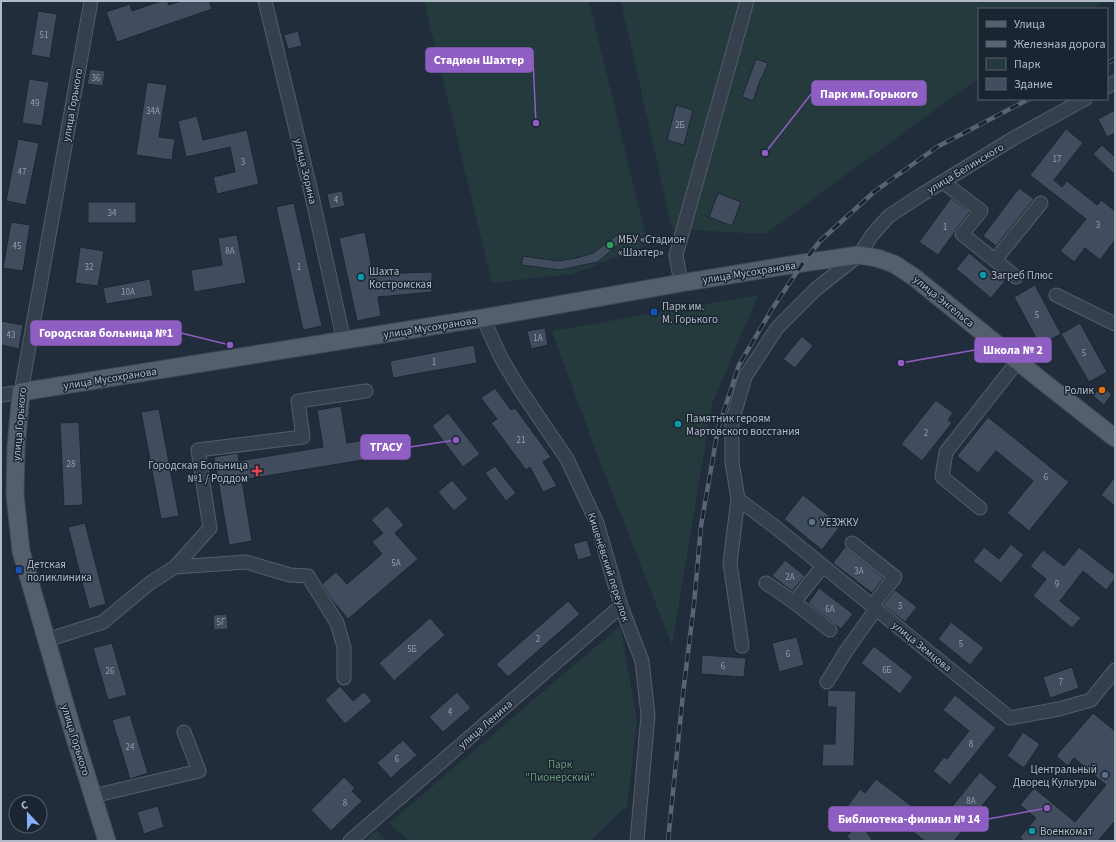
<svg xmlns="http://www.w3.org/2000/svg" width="1116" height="842" viewBox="0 0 1116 842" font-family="'Source Sans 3',sans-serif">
	<rect width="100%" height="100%" fill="#222d3c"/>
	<path fill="#243a3d" d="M424,1H589L648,245L572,274L492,283Z
		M621,1H1104L1090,9H979V78L765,234L672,229Z
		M758,295L712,404L672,645L594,446L552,331Z
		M620,626L637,721L627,806L590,841H409L389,823Z
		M377,830L387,841H364Z"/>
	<path fill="#414c5e" stroke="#1d2633" d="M161,1H167L169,5L181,1H209L212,9L117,42L106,12L130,4L132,11Z
		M38,11L57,14L50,58L31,55Z
		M298,31L302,46L288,49L284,35Z
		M756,59L768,63L762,78H761L753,101L742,97Z
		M90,69L105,71L103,86L87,84Z
		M29,79L49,82L42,126L22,123Z
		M147,82L167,85L159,137L175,139L172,160L136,155Z
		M676,105L693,110L684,145L667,140Z
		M1115,110V133L1107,137L1098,119Z
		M197,116L203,140L247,130L259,184L217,194L213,177L235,172L230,147L186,157L178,121Z
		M1066,129L1083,143L1054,180L1062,187L1067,181L1097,205L1101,200L1115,211V240L1100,260L1085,248L1074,262L1060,251L1086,219L1030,175Z
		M18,139L39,143L26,205L6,201Z
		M1102,145L1115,157V175L1093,154Z
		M1019,188L1034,199L996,246L983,236Z
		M342,191L345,206L330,209L327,194Z
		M718,193L741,202L732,226L709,217Z
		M951,198L970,212L956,229L954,233L938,255L919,242Z
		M88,202H136V223H88Z
		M294,203L322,326L303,330L276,207Z
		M11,222L30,225L23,271L3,268Z
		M365,232L373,274L432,272V292L378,297L381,316L357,321L339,238Z
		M621,232L626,238L598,262L560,270L521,265L523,256L558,261L576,258L593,253Z
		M237,235L246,283L194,292L191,270L222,265L218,238Z
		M80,247L104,251L98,286L75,283Z
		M969,253L992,272L994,269L1006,280L991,298L956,269Z
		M150,279L153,296L106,304L103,288Z
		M1035,285L1061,334L1040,345L1014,297Z
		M1,321L23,325L19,349L1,345Z
		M1080,323L1107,372L1089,382L1061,334Z
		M545,328L548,345L531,349L527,331Z
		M802,336L813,346L795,368L783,359Z
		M474,345L477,363L393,378L390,361Z
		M1101,386L1112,394L1104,405L1093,396Z
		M495,388L511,410L515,408L551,457L543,462L557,486L543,492L530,467L526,470L491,423L497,419L481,398Z
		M936,400L953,413L948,420L952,423L922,461L901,444Z
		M341,406L347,443L402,434L405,453L242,480L252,541L229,545L214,457L238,453L239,461L323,447L317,410Z
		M159,409L179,516L161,519L141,412Z
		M448,413L480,454L463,467L432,426Z
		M988,417L1069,482L1029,531L1007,513L1033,481L996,451L978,473L957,456Z
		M79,422L83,505L64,506L60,423Z
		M495,466L516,493L506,501L485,473Z
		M1115,477V506L1101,495Z
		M452,480L468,499L454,511L438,492Z
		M803,495L841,525L822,550L784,519Z
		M387,506L404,525L395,533L418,559L348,619L332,600L322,584L336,572L347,584L382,554L372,542L383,533L371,520Z
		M85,523L106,604L89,609L68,527Z
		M587,540L592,556L578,560L573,544Z
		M1011,544L1024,555L1001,583L973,561L984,547L999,559Z
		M845,547L884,578L872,593L833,563Z
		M1079,547L1115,575V579L1106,590L1083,571L1060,601L1081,618L1072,628L1033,596L1046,579L1030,566L1043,550L1064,566Z
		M785,560L805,576L792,591L772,576Z
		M819,588L853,614L841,629L808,603Z
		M895,590L917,607L905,622L883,605Z
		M568,601L580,614L508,677L496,664Z
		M227,614L228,629L214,630L213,615Z
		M430,618L445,635L394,681L379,663Z
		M951,622L984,648L970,665L938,639Z
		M797,637L804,665L779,672L772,643Z
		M112,643L127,695L108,700L93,648Z
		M874,646L913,677L900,694L861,663Z
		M702,655L746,658L744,677L701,674Z
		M1072,667L1079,688L1050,698L1043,677Z
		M340,686L353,701L364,692L372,701L345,724L325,700Z
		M828,690L856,691L854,766H822L823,744H835L836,707H827Z
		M457,692L471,708L443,732L429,717Z
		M955,695L996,728L950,785L933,771L944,757L947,759L969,731L943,710Z
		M1093,713L1115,731V821L1098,841H1024L1020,837L1036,818L1020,805L1034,788L1075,822L1106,785L1074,758L1068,766L1056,756Z
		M130,715L148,773L130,779L112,720Z
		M1023,732L1040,744L1024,768L1007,756Z
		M403,740L417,755L391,778L377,763Z
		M980,772L997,787L954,841H925L882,808L865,830L873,841H851L847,836L852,831L837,820L860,789L865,793L876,779L937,825Z
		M344,777L355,788L352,791L362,801L331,831L311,810Z
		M158,806L164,827L144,834L137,812Z"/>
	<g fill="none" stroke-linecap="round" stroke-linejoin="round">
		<g stroke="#545d6a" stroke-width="15">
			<path id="minor" d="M265,1L311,192L344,341
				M1107,87L1115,82
				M943,182L981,211L962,234L1016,277
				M995,260L1041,203
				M681,283L676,255L747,1
				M1056,295L1115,324
				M483,318L501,358L519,388L567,459L597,523L621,606L642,661L648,715L637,841
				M1,395L21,392L91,1
				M738,499L774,526L1010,718L1059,709L1091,700L1115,670
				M980,508L942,477L946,452L1018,361
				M852,543L895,577L872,606
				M175,567L210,528L198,450L303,437L298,401L366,391
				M766,583L794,602L830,630
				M794,602L823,566
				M47,640L103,622L150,583L175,567L246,562L290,575L308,576L337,623L344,647V678
				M742,646L730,563L738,499L732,462V422L745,377L777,328L816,289L859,255L872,235L889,216L921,195L1014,138L1085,99
				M827,682L846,651L876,609
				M93,796L199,771L184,732
				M350,841L621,606"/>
		</g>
		<g stroke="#3f4855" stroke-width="19">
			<path id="major" d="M107,841L73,732L21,551L15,495L16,447L21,392L483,318L681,283L803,263L859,255L877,258L894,264L914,277L1041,380L1115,438"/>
		</g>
		<use href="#minor" stroke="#363f4c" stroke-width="13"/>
		<use href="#major" stroke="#545e6c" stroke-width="17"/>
		<g stroke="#586373" stroke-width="4.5">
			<path id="rail" d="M1107,63L1115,59
				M668,841L683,694L694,604L701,526L718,429L739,365L772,309L803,263L820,241L874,192L937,147L1029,99"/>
		</g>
		<use href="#rail" stroke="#1b2431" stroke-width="3" stroke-dasharray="9" stroke-linecap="butt"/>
	</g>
	<circle fill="#2e9e5b" stroke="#1b2431" stroke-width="1.5" cx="610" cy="245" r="4"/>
	<g fill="#0f9aa8" stroke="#1b2431" stroke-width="1.5">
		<circle cx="983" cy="275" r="4"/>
		<circle cx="361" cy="277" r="4"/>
		<circle cx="678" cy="424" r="4"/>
		<circle cx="1032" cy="831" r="4"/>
	</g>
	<g fill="#1a4fb4" stroke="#1b2431" stroke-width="1.5">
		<rect x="650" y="308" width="8" height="8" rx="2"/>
		<rect x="15" y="566" width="8" height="8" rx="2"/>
	</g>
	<circle fill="#e8710a" stroke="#1b2431" stroke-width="1.5" cx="1102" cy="390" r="4"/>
	<path fill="#e0444e" stroke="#1b2431" stroke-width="1.5" d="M255 465h4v4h4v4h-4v4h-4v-4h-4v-4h4z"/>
	<g fill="#5c6f8a" stroke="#1b2431" stroke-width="1.5">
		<circle cx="812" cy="522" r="4"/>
		<circle cx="1105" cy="775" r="4"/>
	</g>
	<g text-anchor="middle" stroke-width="3" stroke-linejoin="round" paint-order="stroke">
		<g font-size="9" fill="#969eae">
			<text x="44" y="38">51</text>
			<text x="96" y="81">36</text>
			<text x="35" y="106">49</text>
			<text x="153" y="114">34А</text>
			<text x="680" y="128">2Б</text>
			<text x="1057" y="162">17</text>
			<text x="243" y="165">3</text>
			<text x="22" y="175">47</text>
			<text x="336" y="203">4</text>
			<text x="112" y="216">34</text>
			<text x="1098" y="228">3</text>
			<text x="945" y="230">1</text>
			<text x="17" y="249">45</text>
			<text x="230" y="254">8А</text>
			<text x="89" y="270">32</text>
			<text x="299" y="270">1</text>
			<text x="128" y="295">10А</text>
			<text x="1037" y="318">5</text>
			<text x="11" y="338">43</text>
			<text x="538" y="341">1А</text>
			<text x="1084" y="356">5</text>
			<text x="434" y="365">1</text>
			<text x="926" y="436">2</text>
			<text x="521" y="443">21</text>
			<text x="71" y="467">28</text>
			<text x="1046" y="480">6</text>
			<text x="396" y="566">5А</text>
			<text x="859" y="574">3А</text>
			<text x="790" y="580">2А</text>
			<text x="1057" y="587">9</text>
			<text x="900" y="609">3</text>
			<text x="830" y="612">6А</text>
			<text x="221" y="625">5Г</text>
			<text x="538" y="642">2</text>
			<text x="961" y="647">5</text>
			<text x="412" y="652">5Б</text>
			<text x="788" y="657">6</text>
			<text x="723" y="669">6</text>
			<text x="887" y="673">6Б</text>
			<text x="110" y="674">26</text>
			<text x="1061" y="685">7</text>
			<text x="450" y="715">4</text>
			<text x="971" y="747">8</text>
			<text x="130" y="750">24</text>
			<text x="397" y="762">6</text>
			<text x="971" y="804">8А</text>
			<text x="345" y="806">8</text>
		</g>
		<g font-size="11" fill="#b2bac8" stroke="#1b2431">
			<text transform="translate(72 105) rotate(-80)" y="4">улица Горького</text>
			<text transform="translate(965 168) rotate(-31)" y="4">улица Белинского</text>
			<text transform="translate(306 171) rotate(77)" y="4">улица Зорина</text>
			<text transform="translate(749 272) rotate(-9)" y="4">улица Мусохранова</text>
			<text transform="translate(944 301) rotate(39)" y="4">улица Энгельса</text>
			<text transform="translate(430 327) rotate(-9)" y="4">улица Мусохранова</text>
			<text transform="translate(110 378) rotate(-9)" y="4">улица Мусохранова</text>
			<text transform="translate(19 424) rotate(-85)" y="4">улица Горького</text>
			<text transform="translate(609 567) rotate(72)" y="4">Кишенёвский переулок</text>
			<text transform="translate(922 646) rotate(39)" y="4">улица Земцова</text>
			<text transform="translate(485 724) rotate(-41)" y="4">улица Ленина</text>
			<text transform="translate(76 740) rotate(73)" y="4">улица Горького</text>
		</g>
		<g font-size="11" fill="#b2bac8" stroke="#1b2431" text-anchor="start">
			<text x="618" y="243">МБУ «Стадион<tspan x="618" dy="13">«Шахтер»</tspan></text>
			<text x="369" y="275">Шахта<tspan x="369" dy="13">Костромская</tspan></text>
			<text x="991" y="279">Загреб Плюс</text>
			<text x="662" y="310">Парк им.<tspan x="662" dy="13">М. Горького</tspan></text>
			<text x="1094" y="394" text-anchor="end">Ролик</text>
			<text x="686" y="422">Памятник героям<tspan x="686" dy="13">Мартовского восстания</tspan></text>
			<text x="248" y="469" text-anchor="end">Городская Больница<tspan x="248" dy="13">№1 / Роддом</tspan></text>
			<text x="820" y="526">УЕЗЖКУ</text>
			<text x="27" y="568">Детская<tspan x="27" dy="13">поликлиника</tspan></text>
			<text x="1097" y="773" text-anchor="end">Центральный<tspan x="1097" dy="13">Дворец Культуры</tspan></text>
			<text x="1040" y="835">Военкомат</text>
		</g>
		<g font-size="11" fill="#689975" stroke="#1b2431">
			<text x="560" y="768">Парк<tspan x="560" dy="13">"Пионерский"</tspan></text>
		</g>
	</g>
	<path fill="none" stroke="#8e5ec2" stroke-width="1.5" d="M536 123L533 60M765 153L812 93M230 345L181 333M901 363L975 350M456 440L410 447M1047 808L988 819"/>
	<g fill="#8e5ec2" stroke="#1b2431" stroke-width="1.5">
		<circle cx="536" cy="123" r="4"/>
		<circle cx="765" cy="153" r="4"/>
		<circle cx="230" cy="345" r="4"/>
		<circle cx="901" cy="363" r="4"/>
		<circle cx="456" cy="440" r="4"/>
		<circle cx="1047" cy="808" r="4"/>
	</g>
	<g fill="#8e5ec2" stroke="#8e5ec2" stroke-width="1.5">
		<rect x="426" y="48" width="107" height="24" rx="4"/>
		<rect x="812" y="81" width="114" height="24" rx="4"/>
		<rect x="31" y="321" width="150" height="24" rx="4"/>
		<rect x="975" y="338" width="76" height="24" rx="4"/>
		<rect x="361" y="435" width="49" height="24" rx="4"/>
		<rect x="829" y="807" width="159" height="24" rx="4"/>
	</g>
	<g font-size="12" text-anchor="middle" font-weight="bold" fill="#fff">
		<text x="479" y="64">Стадион Шахтер</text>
		<text x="869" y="98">Парк им.Горького</text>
		<text x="106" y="337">Городская больница №1</text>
		<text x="1013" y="354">Школа № 2</text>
		<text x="386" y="451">ТГАСУ</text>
		<text x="909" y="823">Библиотека-филиал № 14</text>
	</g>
	<rect width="1116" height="842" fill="none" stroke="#b2bac8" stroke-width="4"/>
	<rect x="978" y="8" width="130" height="92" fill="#1b2431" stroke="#57606d"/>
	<rect x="986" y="21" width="20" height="6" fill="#545e6c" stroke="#57606d"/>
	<text x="1014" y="28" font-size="12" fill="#b2bac8">Улица</text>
	<rect x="986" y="41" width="20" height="6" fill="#586373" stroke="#57606d"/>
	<text x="1014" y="48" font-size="12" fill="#b2bac8">Железная дорога</text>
	<rect x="986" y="58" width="20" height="12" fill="#243a3d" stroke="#57606d"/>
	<text x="1014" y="68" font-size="12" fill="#b2bac8">Парк</text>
	<rect x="986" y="78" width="20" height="12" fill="#414c5e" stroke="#57606d"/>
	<text x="1014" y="88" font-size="12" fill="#b2bac8">Здание</text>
	<g transform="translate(28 814) rotate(338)"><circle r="19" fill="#1b2431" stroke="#57606d"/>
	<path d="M0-3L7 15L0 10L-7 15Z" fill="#85aff9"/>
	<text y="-6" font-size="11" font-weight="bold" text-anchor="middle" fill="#b2bac8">С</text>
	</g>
</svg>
